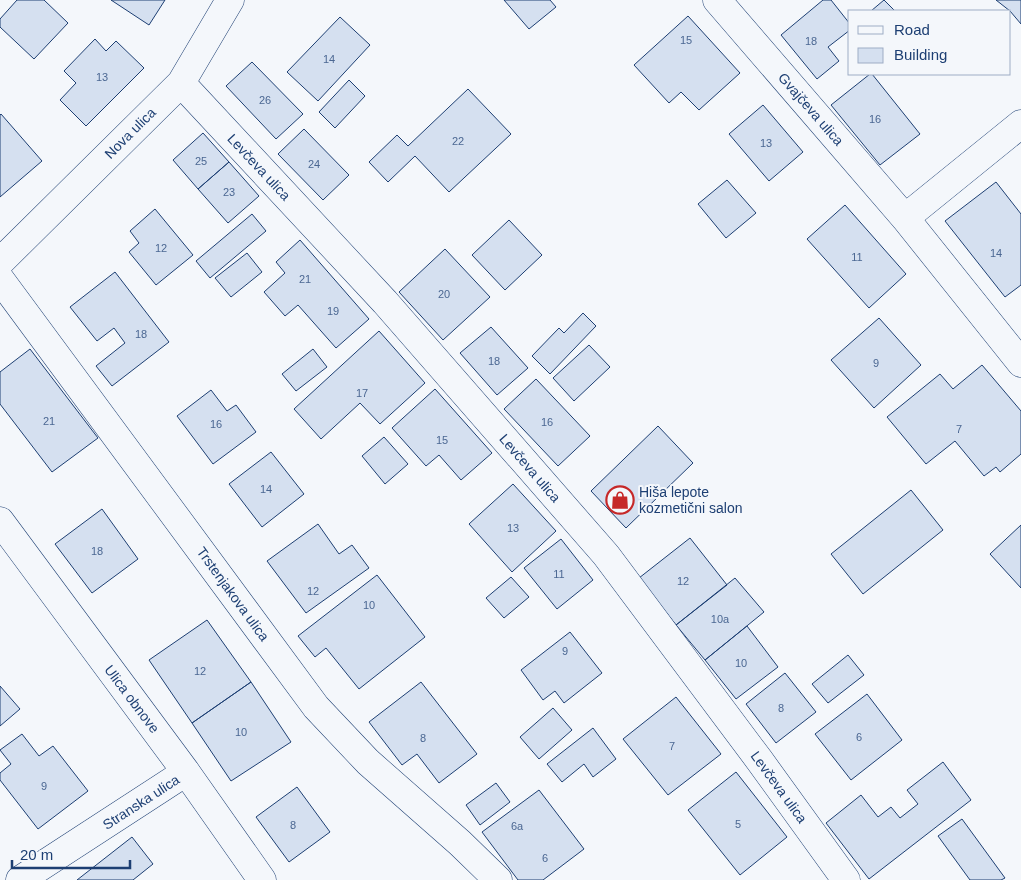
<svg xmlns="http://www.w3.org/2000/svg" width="1021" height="880" viewBox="0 0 1021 880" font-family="Arial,sans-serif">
	<rect width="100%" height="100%" fill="#f4f7fb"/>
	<path fill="#d5e0f0" stroke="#1d3f73" d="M17,0H44L68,23L34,59L0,27V19Z
		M111,0H165L149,25Z
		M504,0H550L556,7L529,29Z
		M823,0H831L850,24V30L828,47L839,61L817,79L781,35Z
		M884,0L895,11H871Z
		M996,0H1021V24L1010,11Z
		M688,16L740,73L699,110L681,92L669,103L634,65Z
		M340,17L370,45L318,101L287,72Z
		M95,39L106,51L116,41L144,68L86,126L60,100L76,83L64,71Z
		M252,62L303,114L276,139L226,86Z
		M870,74H872L920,134L880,165L831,105Z
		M349,80L365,96L335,128L319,112Z
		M468,89L511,134L449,192L415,156L388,182L369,162L397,135L408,146Z
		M763,105L803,152L769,181L729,134Z
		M1,114L42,161L0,197V115Z
		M304,129L349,175L323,200L278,154Z
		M203,133L229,162L198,189L173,160Z
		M229,162L259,196L228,223L198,189Z
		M727,180L756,213L726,238L698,204Z
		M996,182L1021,214V285L1005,297L945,221Z
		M845,205L906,274L869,308L807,239Z
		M155,209L193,255L156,285L129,252L139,243L130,231Z
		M252,214L266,231L210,278L196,261Z
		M509,220L542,255L505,290L472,255Z
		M300,240L369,319L336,348L298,305L285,316L264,292L285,273L276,262Z
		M445,249L490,297L443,340L399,292Z
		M247,253L262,272L231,297L215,278Z
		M115,272L169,342L112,386L96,366L125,343L114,328L97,341L70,307Z
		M583,313L596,326L550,374L532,356L559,328L564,333Z
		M879,318L921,365L874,408L831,360Z
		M491,327L528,368L497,395L460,353Z
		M379,331L425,383L380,424L360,403L321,439L294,409Z
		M589,345L610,367L574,401L553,378Z
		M30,349L98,438L52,472L0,404V372Z
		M313,349L327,367L296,391L282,374Z
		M982,365L1021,411V454L1000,472L996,467L984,476L955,441L926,464L887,417L940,374L953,389Z
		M536,379L590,436L558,466L504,409Z
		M435,389L492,453L461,480L439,455L426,466L392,428Z
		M211,390L227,411L236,405L256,432L213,464L177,416Z
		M658,426L693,463L626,528L591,491Z
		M384,437L408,464L385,484L362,456Z
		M271,452L304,494L262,527L229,484Z
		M513,484L556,531L512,572L469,524Z
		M911,490L943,530L863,594L831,554Z
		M102,509L138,559L92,593L55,544Z
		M318,524L339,554L352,545L369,568L306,613L267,561Z
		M1021,525V588L990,554Z
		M690,538L727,585L676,625L639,578Z
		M561,539L593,580L557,609L524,568Z
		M377,575L425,637L359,689L326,648L315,657L298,636Z
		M511,577L529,597L504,618L486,598Z
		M735,578L764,612L705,660L676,625Z
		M207,620L251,682L192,723L149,660Z
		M747,626L778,667L736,699L705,660Z
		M570,632L602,673L564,703L555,691L543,700L521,670Z
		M848,655L864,675L828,703L812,684Z
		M785,673L816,712L776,743L746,704Z
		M251,682L291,742L231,781L192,723Z
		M421,682L477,754L439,783L417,754L402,765L369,722Z
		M0,686L20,709L0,726Z
		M867,694L902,740L851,780L815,734Z
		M676,697L721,754L668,795L623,739Z
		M553,708L572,730L539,759L520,737Z
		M593,728L616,759L593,777L584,764L562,782L547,764Z
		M22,734L39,756L53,746L88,791L38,829L0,780V773L11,764L0,750Z
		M943,762L971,800L869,879L826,823L861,795L878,817L891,807L900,818L918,804L907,790Z
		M736,772L787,837L740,875L688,810Z
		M496,783L510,802L480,825L466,805Z
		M297,787L330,832L289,862L256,817Z
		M539,790L584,849L543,880H518L482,832Z
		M962,819L1005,878L1001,880H970L938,836Z
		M132,837L153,864L133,880H77Z"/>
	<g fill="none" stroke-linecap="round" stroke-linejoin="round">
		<g stroke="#1d3f73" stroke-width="29">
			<path id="minor" d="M717,0L905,218L1021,363
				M181,83L385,302L606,555L760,761L846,880
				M905,218L1021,124
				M0,262L181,83L230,0
				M0,279L316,707L368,762L460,843L498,880
				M0,521L186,772L262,880
				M20,880L186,772"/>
		</g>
		<use href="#minor" stroke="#f4f7fb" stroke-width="28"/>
	</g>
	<defs>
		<g id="shop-ring" transform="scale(1.4375)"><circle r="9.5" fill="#f4f7fb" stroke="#c62828" stroke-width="1.5"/><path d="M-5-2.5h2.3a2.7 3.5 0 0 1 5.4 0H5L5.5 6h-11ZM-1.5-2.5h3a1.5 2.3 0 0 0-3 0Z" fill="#c62828"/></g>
	</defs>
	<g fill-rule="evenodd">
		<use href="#shop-ring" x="620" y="500"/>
	</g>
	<g text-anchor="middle" stroke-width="4" stroke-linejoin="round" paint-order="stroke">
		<g font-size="11" fill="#4b6792">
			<text x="686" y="44">15</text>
			<text x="811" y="45">18</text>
			<text x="329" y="63">14</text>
			<text x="102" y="81">13</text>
			<text x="265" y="104">26</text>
			<text x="875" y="123">16</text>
			<text x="458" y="145">22</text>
			<text x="766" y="147">13</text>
			<text x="201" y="165">25</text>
			<text x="314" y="168">24</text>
			<text x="229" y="196">23</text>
			<text x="161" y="252">12</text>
			<text x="996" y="257">14</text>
			<text x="857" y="261">11</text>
			<text x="305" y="283">21</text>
			<text x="444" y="298">20</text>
			<text x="333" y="315">19</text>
			<text x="141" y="338">18</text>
			<text x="494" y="365">18</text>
			<text x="876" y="367">9</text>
			<text x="362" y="397">17</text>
			<text x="49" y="425">21</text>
			<text x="547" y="426">16</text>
			<text x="216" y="428">16</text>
			<text x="959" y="433">7</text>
			<text x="442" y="444">15</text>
			<text x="266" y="493">14</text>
			<text x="513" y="532">13</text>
			<text x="97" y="555">18</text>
			<text x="559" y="578">11</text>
			<text x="683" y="585">12</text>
			<text x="313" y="595">12</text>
			<text x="369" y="609">10</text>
			<text x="720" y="623">10a</text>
			<text x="565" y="655">9</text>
			<text x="741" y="667">10</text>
			<text x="200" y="675">12</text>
			<text x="781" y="712">8</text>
			<text x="241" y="736">10</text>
			<text x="859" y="741">6</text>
			<text x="423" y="742">8</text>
			<text x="672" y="750">7</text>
			<text x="44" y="790">9</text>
			<text x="738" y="828">5</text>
			<text x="293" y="829">8</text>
			<text x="517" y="830">6a</text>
			<text x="545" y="862">6</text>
		</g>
		<g font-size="14" fill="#1d3f73" stroke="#f4f7fb">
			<text transform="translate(811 109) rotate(49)" y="5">Gvajčeva ulica</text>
			<text transform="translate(130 133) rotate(-45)" y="5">Nova ulica</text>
			<text transform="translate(259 167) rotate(47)" y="5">Levčeva ulica</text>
			<text transform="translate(530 468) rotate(49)" y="5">Levčeva ulica</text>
			<text transform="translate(233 594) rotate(54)" y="5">Trstenjakova ulica</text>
			<text transform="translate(132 699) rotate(53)" y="5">Ulica obnove</text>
			<text transform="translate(779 787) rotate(54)" y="5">Levčeva ulica</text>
			<text transform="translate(141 802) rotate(-33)" y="5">Stranska ulica</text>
		</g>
		<g font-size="14" fill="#1d3f73" stroke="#f4f7fb" text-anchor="start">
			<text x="639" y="497">Hiša lepote<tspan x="639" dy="16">kozmetični salon</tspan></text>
		</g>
	</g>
	<rect x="848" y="10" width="162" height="65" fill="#f4f7fb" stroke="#9eadc5"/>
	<rect x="858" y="26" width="25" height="8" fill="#f4f7fb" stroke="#9eadc5"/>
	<text x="894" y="35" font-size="15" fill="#1d3f73">Road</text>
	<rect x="858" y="48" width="25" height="15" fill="#d5e0f0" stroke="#9eadc5"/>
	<text x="894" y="60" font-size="15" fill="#1d3f73">Building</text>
	<path d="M12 860v8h118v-8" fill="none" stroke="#1d3f73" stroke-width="2.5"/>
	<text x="20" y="860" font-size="15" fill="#1d3f73" stroke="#f4f7fb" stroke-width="4" paint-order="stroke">20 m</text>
</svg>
